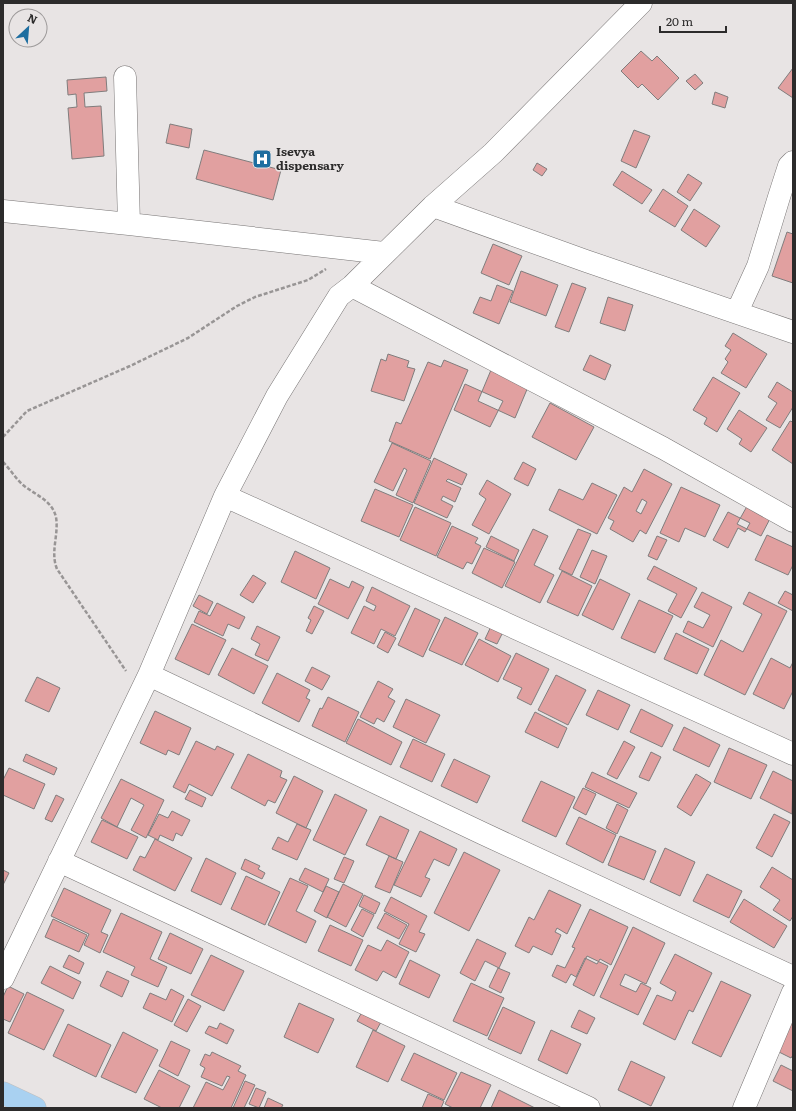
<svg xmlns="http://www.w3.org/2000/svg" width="796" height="1111" viewBox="0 0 796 1111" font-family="Literata,serif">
	<rect width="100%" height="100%" fill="#e8e4e4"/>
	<path fill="#e1a0a0" stroke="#807d7d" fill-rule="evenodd" d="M641,51L652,61L657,56L679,78L658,100L642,84L638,88L621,71Z
		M793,68V98L778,88Z
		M695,74L703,83L695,90L686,81Z
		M106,77L107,91L84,93L85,107L101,106L104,156L72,159L68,108L77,107L76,94L68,95L67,80Z
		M715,92L728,97L725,108L712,104Z
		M170,124L192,129L189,148L166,143Z
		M634,130L650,136L636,168L621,161Z
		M204,150L281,170L273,200L196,179Z
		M537,163L547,169L542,176L533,170Z
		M622,171L652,190L642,204L613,185Z
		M688,174L702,183L690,201L677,192Z
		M663,189L688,206L675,227L649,211Z
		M694,209L720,226L706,247L681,230Z
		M787,232L793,234V283L772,276Z
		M493,244L522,256L509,285L481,273Z
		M521,271L558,285L546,316L510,302Z
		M572,283L586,288L569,332L555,327Z
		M497,285L513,291L499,324L473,313L480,297L491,301Z
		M608,297L633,305L625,331L600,323Z
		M733,333L767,354L746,388L721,373L728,362L725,359L731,350L725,346Z
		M388,354L409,361L407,367L415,369L404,401L371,391L381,359L386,361Z
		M590,355L611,365L605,380L583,370Z
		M444,360L468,370L430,459L389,441L396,422L401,424L428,362L441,367Z
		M491,370L528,387L515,418L478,401Z
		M713,377L740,393L717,432L704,424L707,418L693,410Z
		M777,382L793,392V407L780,428L766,420L777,403L768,397Z
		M465,384L503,401L490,427L454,410Z
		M550,403L594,427L576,460L532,437Z
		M739,410L767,428L751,452L739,444L742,439L727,429Z
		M790,421L793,422V464L772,450Z
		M392,443L431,461L413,503L396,495L407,470L404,468L393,491L374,482Z
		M434,458L467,474L462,485L448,479L446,481L461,488L455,502L443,496L441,500L453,506L447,518L414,503Z
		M523,462L536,469L528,486L514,479Z
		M644,469L672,484L646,534L640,530L633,542L610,529L614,521L608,518L624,487L632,492ZM642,499L647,502L641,514L636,511Z
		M487,480L511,494L489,534L472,525L486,499L479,494Z
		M592,483L617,495L597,534L549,510L559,489L583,500Z
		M681,487L720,505L705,537L685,528L679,542L660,533Z
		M375,489L413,505L399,537L361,521Z
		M750,501L773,513L761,536L737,524Z
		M415,507L451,523L436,556L400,540Z
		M728,512L750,523L745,532L738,528L728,548L713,540Z
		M452,526L478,538L475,543L481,546L472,564L467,562L463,569L437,557Z
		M533,529L548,536L534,565L554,575L540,603L505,586Z
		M578,529L591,534L572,575L559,569Z
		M767,535L793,547V565L788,575L755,560Z
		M491,536L519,550L514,561L486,547Z
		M657,536L667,540L657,560L648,556Z
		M484,548L515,562L502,588L472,573Z
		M592,550L607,556L595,584L580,577Z
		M295,551L330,568L316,599L281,582Z
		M654,566L697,588L681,618L668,611L677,594L647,579Z
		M562,571L592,586L578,616L547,602Z
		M253,575L266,583L253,603L240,595Z
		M330,579L349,588L352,581L364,587L348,619L318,604Z
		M600,579L630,594L613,630L582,615Z
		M372,587L410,606L395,636L381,629L374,644L351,633L364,606L374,611L376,606L366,601Z
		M785,591L793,595V611L778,603Z
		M702,592L732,607L713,647L683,632L688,621L703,628L710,615L694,607Z
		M749,592L787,611L745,695L704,675L721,640L743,652L762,614L743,604Z
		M199,595L213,602L207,614L193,606Z
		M639,600L673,616L655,653L621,638Z
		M217,603L245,617L239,629L228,624L223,636L194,622L199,611L210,616Z
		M314,606L324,611L312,634L306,631L311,620L308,618Z
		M415,608L440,620L423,657L398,645Z
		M445,617L478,633L462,665L429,650Z
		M493,622L505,628L497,644L485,639Z
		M192,624L226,640L209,675L175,659Z
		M257,626L280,637L268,661L255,655L260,644L251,639Z
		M385,632L396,638L388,653L377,647Z
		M676,633L709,649L697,674L664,659Z
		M479,639L511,656L498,682L465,665Z
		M232,648L268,666L254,694L218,675Z
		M516,653L549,669L531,705L517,698L522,688L503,679Z
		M771,658L790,668L793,662V691L784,709L753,694Z
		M312,667L330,676L322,690L305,681Z
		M277,673L310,690L306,698L310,700L299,722L262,703Z
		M556,675L586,690L568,725L538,710Z
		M37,677L60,688L49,712L25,701Z
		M378,681L393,689L388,697L395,701L384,722L377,718L374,724L360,717Z
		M598,690L630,705L618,730L586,715Z
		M328,697L359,712L345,742L312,726L320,708L322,709Z
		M406,699L440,715L426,743L393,727Z
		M641,709L673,725L662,747L630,732Z
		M155,711L191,728L179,755L168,750L166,755L140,743Z
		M535,712L567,728L558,748L525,732Z
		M358,719L402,742L391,765L346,743Z
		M684,727L720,745L709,767L673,750Z
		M413,739L445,754L432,782L400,767Z
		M196,741L215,750L217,746L234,754L212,796L189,784L185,793L173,787Z
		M624,741L635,747L617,779L607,774Z
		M729,748L767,765L751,799L714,782Z
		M651,752L661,757L649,781L639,777Z
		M26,754L57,768L54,775L23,761Z
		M248,754L282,771L280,777L287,780L275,803L268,800L265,806L231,788Z
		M454,759L490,776L477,803L441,786Z
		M9,768L45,784L34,809L3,795V780Z
		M773,771L793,781L792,814L760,798Z
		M592,772L637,793L629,808L585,787Z
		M696,774L711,783L691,816L677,807Z
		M294,776L323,791L306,828L276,813Z
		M121,779L164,800L146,838L131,830L144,805L131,798L117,827L101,818Z
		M541,781L575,797L556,837L522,821Z
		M583,788L596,794L586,815L573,808Z
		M190,790L206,798L202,807L185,799Z
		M335,794L367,810L345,855L313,840Z
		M56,795L64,799L52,822L45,819Z
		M617,804L628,810L617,834L606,828Z
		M172,811L190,820L182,836L176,833L173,841L160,835L158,840L148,835L159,814L168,818Z
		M774,814L790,822L772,857L756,848Z
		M380,816L409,830L396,859L366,845Z
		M579,817L616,835L603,863L566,844Z
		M102,820L138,837L127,859L91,842Z
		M297,824L311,830L297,860L272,849L278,837L288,842Z
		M420,831L457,849L449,866L434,859L425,877L430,879L421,897L394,885Z
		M620,836L656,851L644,880L608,865Z
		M155,839L192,858L175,891L133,870L140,856L145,858Z
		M665,848L695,862L680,896L650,882Z
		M464,852L500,870L469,931L434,913Z
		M389,856L403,862L390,893L375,887Z
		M344,857L354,861L344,883L334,879Z
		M206,858L236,873L221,905L191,891Z
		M245,859L260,866L258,869L265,873L262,879L241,869Z
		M772,867L793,880V916L790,921L773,910L780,900L760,887Z
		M305,868L329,879L323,892L299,880Z
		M3,870L9,873L3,885Z
		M707,874L742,891L729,918L693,901Z
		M246,876L280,892L265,925L231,909Z
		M290,878L308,886L296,911L316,921L306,943L268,925Z
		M343,884L363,894L346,927L327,917Z
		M326,886L339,892L327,918L314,911Z
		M64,888L111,910L101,932L108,935L100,953L84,945L89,934L51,916Z
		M549,890L581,905L567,934L557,928L555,932L561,935L552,955L533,946L529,953L515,946L529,917L534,920Z
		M364,895L380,903L375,914L359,906Z
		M391,897L427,916L419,932L425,934L416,952L399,944L409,924L384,911Z
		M744,899L787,926L774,948L730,922Z
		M362,909L374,915L363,937L351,930Z
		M590,909L628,927L611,965L600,959L597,964L585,958L576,977L571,974L566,983L552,976L557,965L565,968L575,948L572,947Z
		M121,913L162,932L150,959L167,967L158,987L131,975L135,967L103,952Z
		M385,913L407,925L399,939L377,928Z
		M53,919L87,935L79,952L45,937Z
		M330,925L363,940L351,966L318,951Z
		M633,927L665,943L646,984L625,974L620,985L636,992L641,983L651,988L638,1015L600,997Z
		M170,933L203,949L191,974L158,959Z
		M477,939L506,953L499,968L485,961L475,981L460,973Z
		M387,940L409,952L396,978L383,971L377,981L355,970L368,945L381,951Z
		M675,954L712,973L693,1012L689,1010L675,1040L643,1024L657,995L672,1001L676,992L660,983Z
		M69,955L84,963L79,974L63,967Z
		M211,955L244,971L224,1011L191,995Z
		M587,956L608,966L594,996L573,985Z
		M410,960L440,975L429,998L399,984Z
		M50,966L81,982L73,999L41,983Z
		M498,968L510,973L501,993L489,987Z
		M107,971L129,981L122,997L100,986Z
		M721,981L751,995L721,1057L692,1043Z
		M471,983L504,998L487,1036L453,1021Z
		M8,986L24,994L10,1022L3,1019V997Z
		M171,989L184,996L172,1022L143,1008L150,993L166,1000Z
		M27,992L64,1010L44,1050L8,1033Z
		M188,999L201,1006L187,1032L174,1025Z
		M299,1003L334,1019L318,1053L284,1037Z
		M503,1007L535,1022L521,1054L488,1039Z
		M579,1010L595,1018L587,1034L571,1027Z
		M362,1012L381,1022L376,1031L357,1021Z
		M793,1017V1055L791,1058L777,1051Z
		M220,1023L234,1030L227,1044L205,1033L209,1026L217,1029Z
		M68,1024L111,1045L96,1077L53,1056Z
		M373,1030L405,1046L388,1082L356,1067Z
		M551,1030L581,1044L567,1074L538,1060Z
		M123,1032L158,1050L136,1093L101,1077Z
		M171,1041L190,1050L178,1076L159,1066Z
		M212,1052L241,1066L238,1071L246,1075L231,1108H193L206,1082L223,1090L230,1077L227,1076L222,1086L201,1077L205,1068L200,1065L205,1054L210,1056Z
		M414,1053L457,1073L444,1100L401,1080Z
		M631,1061L665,1077L651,1106L618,1090Z
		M781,1065L793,1071V1091L773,1081Z
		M159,1070L190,1086L179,1108H162L144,1099Z
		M461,1072L491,1085L480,1108H453L445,1104Z
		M245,1081L255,1085L244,1108H233Z
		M256,1088L266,1092L259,1108L249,1104Z
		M499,1090L535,1108H491Z
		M428,1094L444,1101L441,1108H422Z
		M268,1098L283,1105L281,1108H264Z"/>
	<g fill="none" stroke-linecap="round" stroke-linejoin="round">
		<g stroke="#787575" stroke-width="23">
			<path id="minor" d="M125,77L129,224
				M433,206L586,261L793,332
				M3,211L129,224L384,253
				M352,286L663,448L793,521
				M737,312L758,266L779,197L789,166L793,162
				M225,496L793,754
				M149,675L484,834L793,977
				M59,861L589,1108
				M3,978L149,675L225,496L277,396L339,296L352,286L433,206L493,153L641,3
				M744,1108L793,992"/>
		</g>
		<g stroke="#c0bfbf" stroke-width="23">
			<path id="highway" d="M3,1093L35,1108"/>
		</g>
		<path stroke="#989595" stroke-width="2.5" stroke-dasharray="4 2" stroke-linecap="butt" d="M3,437L27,411L130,366L188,338L237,306L255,297L308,280L326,269
			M3,462C10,469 16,479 23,485C35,495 52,500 56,517C59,535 50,552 57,569L126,671"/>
		<use href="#minor" stroke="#fff" stroke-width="22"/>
		<use href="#highway" stroke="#a9d1f1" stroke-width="22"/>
	</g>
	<defs>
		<g id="hospital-square" transform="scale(1)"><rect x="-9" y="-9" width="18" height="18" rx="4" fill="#1e6ea0" stroke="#e8e4e4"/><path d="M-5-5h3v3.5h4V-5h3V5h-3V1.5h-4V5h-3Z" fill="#fff"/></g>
	</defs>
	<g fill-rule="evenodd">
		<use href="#hospital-square" x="262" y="159"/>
	</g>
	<g text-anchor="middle" stroke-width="3" stroke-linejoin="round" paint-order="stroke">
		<g font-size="12" font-weight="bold" fill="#2c2b2b" stroke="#e8e4e4" text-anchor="start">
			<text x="276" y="156">Isevya<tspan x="276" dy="14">dispensary</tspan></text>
		</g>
	</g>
	<rect width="796" height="1111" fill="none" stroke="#2c2b2b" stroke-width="8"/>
	<g transform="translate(28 28) rotate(26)"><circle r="19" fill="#e8e4e4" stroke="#9d9a9a"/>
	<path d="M0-3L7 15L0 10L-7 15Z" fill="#1e6ea0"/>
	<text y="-6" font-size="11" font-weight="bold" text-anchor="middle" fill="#2c2b2b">N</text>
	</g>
	<path d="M660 26v6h66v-6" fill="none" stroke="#2c2b2b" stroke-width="2"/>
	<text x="666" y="26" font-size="12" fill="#2c2b2b" stroke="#e8e4e4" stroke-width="3" paint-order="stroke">20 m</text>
</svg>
